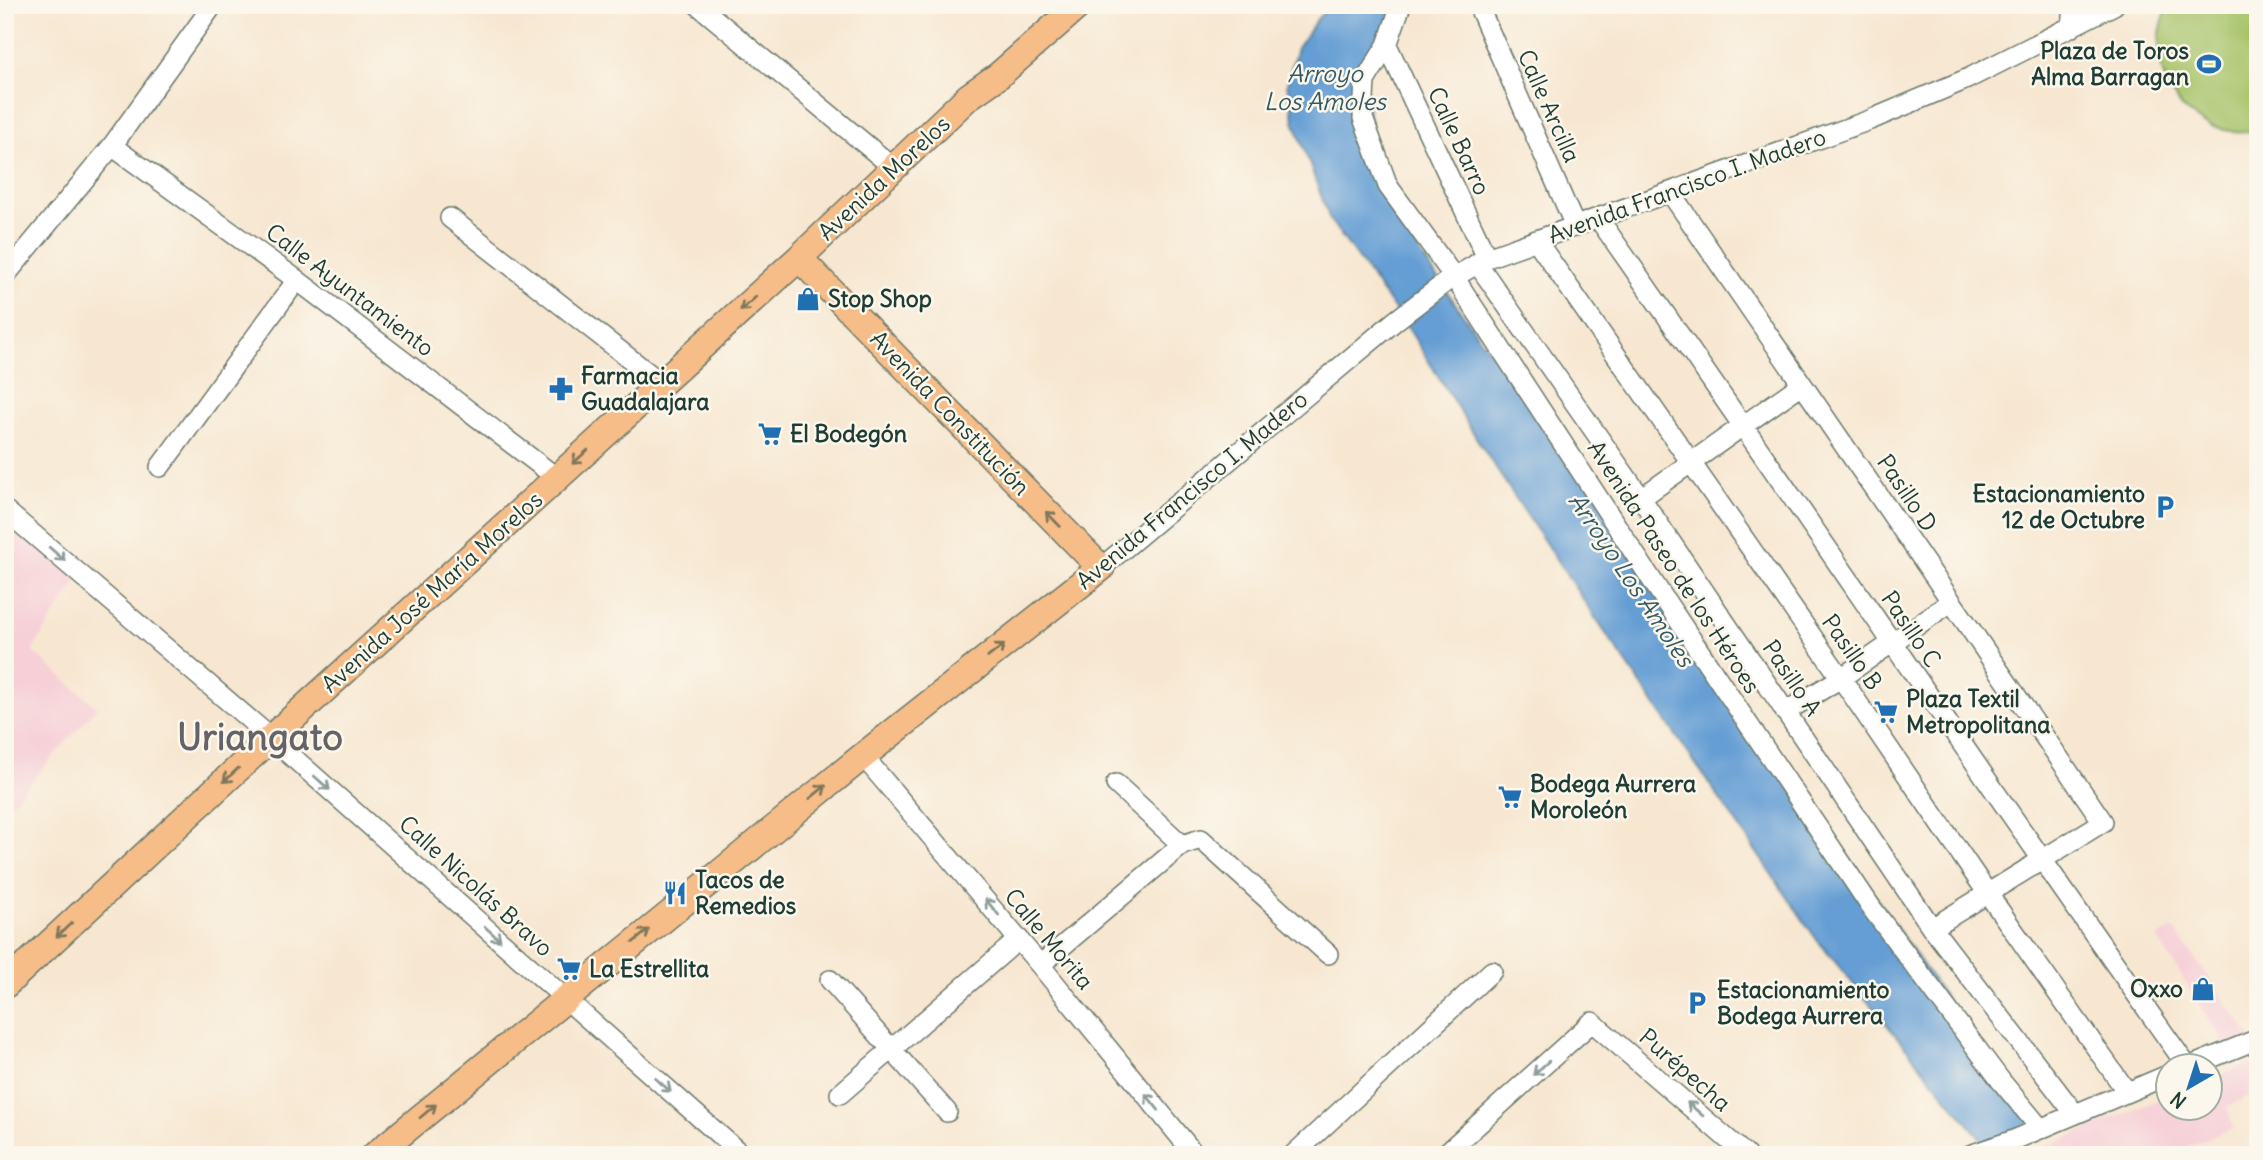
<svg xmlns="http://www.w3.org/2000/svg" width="2263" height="1160" viewBox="0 0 2263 1160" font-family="Delius,sans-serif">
	<rect width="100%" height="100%" fill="#fbf7ec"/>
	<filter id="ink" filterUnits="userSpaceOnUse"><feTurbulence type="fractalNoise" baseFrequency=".0143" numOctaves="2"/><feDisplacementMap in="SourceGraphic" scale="14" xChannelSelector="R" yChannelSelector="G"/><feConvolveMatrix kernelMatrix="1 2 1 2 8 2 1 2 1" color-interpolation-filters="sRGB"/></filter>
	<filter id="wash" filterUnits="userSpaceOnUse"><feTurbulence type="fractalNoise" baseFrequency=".00686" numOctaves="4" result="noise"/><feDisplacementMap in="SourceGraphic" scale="28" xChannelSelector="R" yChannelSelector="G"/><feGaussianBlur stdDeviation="1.57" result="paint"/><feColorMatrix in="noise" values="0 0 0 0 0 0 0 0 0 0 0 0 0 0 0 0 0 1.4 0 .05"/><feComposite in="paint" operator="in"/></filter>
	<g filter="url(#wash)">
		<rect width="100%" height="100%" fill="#f7e7d1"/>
		<path fill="#f6cfd7" d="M10,521L77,580L32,651L97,707L5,811V527Z
			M2173,928L2253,1040L2229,1050L2157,938Z
			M2251,1063L2258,1073V1092L2227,1106L2233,1128L2167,1155H2024L2168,1096V1108H2210L2211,1079Z"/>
		<path fill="#a8c56c" stroke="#648150" stroke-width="2" d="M2170,5H2258V131C2239,132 2221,132 2204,123C2161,102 2147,45 2170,5Z"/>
		<path fill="#659ed4" stroke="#426e84" stroke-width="2" d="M1331,5H1397L1362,79L1383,190L1424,259L1486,347L1553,432L2035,1127L1987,1146L1817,940L1600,625L1487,455L1410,331L1330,220L1295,124L1287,84L1297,48L1318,18Z"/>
	</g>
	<g filter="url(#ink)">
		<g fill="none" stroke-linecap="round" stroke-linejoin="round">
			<g stroke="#6b786b" stroke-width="22">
				<path id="minor" d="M698,5L894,168
					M1401,5L1387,45L1365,81L1363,118L1388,186L1454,277L1661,594L1873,910L2001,1081L2040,1128
					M1478,5L1575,226
					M2072,27L2074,5
					M1387,45L1487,258
					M112,146L297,280L557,478
					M1670,192L2103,822L1932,928
					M450,218L661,383
					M1598,218C1796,499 1987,785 2187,1066
					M1536,240L1841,678L1988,894L2127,1092
					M1477,263L1641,498L1932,928L2075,1114
					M5,276L112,146L213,5
					M160,467L297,280
					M1641,498L1802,384
					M5,510L271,738L742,1155
					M1101,568L1395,321L1446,282L1487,258L1870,120L1967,79L2114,5
					M1785,712L1841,678L1951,602
					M863,756L1040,965L1195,1155
					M1116,784L1182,845
					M1040,965L1182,845L1201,839L1328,954
					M830,980L947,1112
					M2191,1066L2258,1039
					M840,1094L1019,939
					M1293,1155L1492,971
					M1444,1155L1592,1022L1746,1155
					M1970,1155L2014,1140L2168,1075"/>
			</g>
			<g stroke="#6b786b" stroke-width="29">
				<path id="major" d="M5,985L271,738L799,258L968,97L998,76L1079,5
					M375,1155L863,756L1101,568L799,258"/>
			</g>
			<use href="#minor" stroke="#fff" stroke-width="19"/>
			<use href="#major" stroke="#f7bd88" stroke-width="26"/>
		</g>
		<defs><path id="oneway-shaft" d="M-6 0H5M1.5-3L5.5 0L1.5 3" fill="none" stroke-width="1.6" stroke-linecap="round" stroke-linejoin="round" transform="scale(1.75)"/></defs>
		<g stroke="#80775a">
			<use href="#oneway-shaft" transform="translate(748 304) rotate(138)"/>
			<use href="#oneway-shaft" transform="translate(580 457) rotate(138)"/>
			<use href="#oneway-shaft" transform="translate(1053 519) rotate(-134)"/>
			<use href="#oneway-shaft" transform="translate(996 651) rotate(-38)"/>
			<use href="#oneway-shaft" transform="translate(231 775) rotate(137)"/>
			<use href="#oneway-shaft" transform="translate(818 792) rotate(-39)"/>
			<use href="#oneway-shaft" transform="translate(64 930) rotate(137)"/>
			<use href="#oneway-shaft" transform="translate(641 936) rotate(-39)"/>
			<use href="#oneway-shaft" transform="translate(428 1111) rotate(-40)"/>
		</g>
		<g stroke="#8f9e9a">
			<use href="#oneway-shaft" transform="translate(57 554) rotate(41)"/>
			<use href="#oneway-shaft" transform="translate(322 783) rotate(42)"/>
			<use href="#oneway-shaft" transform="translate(992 907) rotate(-130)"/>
			<use href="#oneway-shaft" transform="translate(493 934) rotate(42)"/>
			<use href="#oneway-shaft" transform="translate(1541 1068) rotate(138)"/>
			<use href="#oneway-shaft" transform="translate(663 1085) rotate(41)"/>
			<use href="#oneway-shaft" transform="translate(1152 1102) rotate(-129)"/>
			<use href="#oneway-shaft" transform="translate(1695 1109) rotate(-139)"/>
		</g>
	</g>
	<defs>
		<g id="stadium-bare" transform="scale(1.89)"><path d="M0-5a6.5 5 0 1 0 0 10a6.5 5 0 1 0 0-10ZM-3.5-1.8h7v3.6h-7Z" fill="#1f6fb2" stroke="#fbf7ec" stroke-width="2.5" paint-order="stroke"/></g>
		<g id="shop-bare" transform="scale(1.89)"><path d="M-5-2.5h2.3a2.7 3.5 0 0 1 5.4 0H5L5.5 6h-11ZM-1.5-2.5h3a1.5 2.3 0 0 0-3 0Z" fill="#1f6fb2" stroke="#fbf7ec" stroke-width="2.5" paint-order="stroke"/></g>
		<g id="pharmacy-bare" transform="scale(1.89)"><path d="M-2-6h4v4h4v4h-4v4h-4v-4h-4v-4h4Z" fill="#1f6fb2" stroke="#fbf7ec" stroke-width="2.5" paint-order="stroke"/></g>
		<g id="supermarket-bare" transform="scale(1.89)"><path d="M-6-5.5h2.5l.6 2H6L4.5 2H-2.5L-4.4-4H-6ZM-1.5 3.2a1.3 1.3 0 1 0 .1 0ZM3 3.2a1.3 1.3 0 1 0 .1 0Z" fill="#1f6fb2" stroke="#fbf7ec" stroke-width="2.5" paint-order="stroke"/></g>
		<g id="parking-bare" transform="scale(1.89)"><path d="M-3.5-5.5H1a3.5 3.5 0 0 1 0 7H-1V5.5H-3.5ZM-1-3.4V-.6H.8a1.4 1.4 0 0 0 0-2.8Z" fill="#1f6fb2" stroke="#fbf7ec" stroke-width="2.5" paint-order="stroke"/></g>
		<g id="restaurant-bare" transform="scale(1.89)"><path d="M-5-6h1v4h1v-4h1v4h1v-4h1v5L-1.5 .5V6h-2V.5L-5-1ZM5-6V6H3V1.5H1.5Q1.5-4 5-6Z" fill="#1f6fb2" stroke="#fbf7ec" stroke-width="2.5" paint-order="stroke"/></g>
	</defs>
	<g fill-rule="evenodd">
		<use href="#stadium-bare" x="2209" y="64"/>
		<use href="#shop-bare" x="808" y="299"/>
		<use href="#pharmacy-bare" x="561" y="389"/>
		<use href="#supermarket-bare" x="770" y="434"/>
		<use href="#parking-bare" x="2165" y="507"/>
		<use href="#supermarket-bare" x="1886" y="712"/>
		<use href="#supermarket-bare" x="1510" y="797"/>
		<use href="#restaurant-bare" x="675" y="893"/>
		<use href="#supermarket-bare" x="569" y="969"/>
		<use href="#shop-bare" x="2203" y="989"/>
		<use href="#parking-bare" x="1697" y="1003"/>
	</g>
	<g text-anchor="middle" stroke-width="5" stroke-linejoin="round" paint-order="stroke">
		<g font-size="23" font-weight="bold" fill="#1f3d34" stroke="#fbf7ec" text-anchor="start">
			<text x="2189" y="59" text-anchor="end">Plaza de Toros<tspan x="2189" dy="26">Alma Barragan</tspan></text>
			<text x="828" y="307">Stop Shop</text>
			<text x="581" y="384">Farmacia<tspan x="581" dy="26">Guadalajara</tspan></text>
			<text x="790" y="442">El Bodegón</text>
			<text x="2145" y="502" text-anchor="end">Estacionamiento<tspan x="2145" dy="26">12 de Octubre</tspan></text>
			<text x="1906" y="707">Plaza Textil<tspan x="1906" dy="26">Metropolitana</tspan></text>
			<text x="1530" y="792">Bodega Aurrera<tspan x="1530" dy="26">Moroleón</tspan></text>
			<text x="695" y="888">Tacos de<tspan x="695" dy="26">Remedios</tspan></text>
			<text x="589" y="977">La Estrellita</text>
			<text x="2183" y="997" text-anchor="end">Oxxo</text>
			<text x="1717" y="998">Estacionamiento<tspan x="1717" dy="26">Bodega Aurrera</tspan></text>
		</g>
		<g font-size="23" fill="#1f3d34" stroke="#fbf7ec">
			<text transform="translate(1549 106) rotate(66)" y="8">Calle Arcilla</text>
			<text transform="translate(1459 141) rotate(65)" y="8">Calle Barro</text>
			<text transform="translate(884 178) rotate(-43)" y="8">Avenida Morelos</text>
			<text transform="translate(1687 186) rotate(-20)" y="8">Avenida Francisco I. Madero</text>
			<text transform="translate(350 290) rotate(37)" y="8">Calle Ayuntamiento</text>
			<text transform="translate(950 413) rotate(46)" y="8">Avenida Constitución</text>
			<text transform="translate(1192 490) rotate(-40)" y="8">Avenida Francisco I. Madero</text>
			<text transform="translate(1907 493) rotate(56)" y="8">Pasillo D</text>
			<text transform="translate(1674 567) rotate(57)" y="8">Avenida Paseo de los Héroes</text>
			<text transform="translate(432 592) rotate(-42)" y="8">Avenida José María Morelos</text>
			<text transform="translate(1911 629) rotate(56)" y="8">Pasillo C</text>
			<text transform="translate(1852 652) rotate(55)" y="8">Pasillo B</text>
			<text transform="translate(1792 678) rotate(56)" y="8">Pasillo A</text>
			<text transform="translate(476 886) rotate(42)" y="8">Calle Nicolás Bravo</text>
			<text transform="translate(1049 939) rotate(50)" y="8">Calle Morita</text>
			<text transform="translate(1685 1070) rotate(41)" y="8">Purépecha</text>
		</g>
		<g font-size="24" font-style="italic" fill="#345a64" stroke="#fbf7ec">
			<text x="1325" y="82">Arroyo<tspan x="1325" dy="28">Los Amoles</tspan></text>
			<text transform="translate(1631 580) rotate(56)" y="8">Arroyo Los Amoles</text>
		</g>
		<g font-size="37" font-weight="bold" fill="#656368" stroke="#fbf7ec">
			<text x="260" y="750">Uriangato</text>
		</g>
	</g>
	<rect width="2263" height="1160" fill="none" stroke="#fbf7ec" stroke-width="28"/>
	<g transform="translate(2189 1087) rotate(219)"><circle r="33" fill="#fbf7ec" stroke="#a3ada2" stroke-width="2"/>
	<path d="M0-5L12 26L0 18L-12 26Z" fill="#1f6fb2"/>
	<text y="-10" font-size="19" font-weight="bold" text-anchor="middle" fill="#1f3d34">N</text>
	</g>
</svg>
